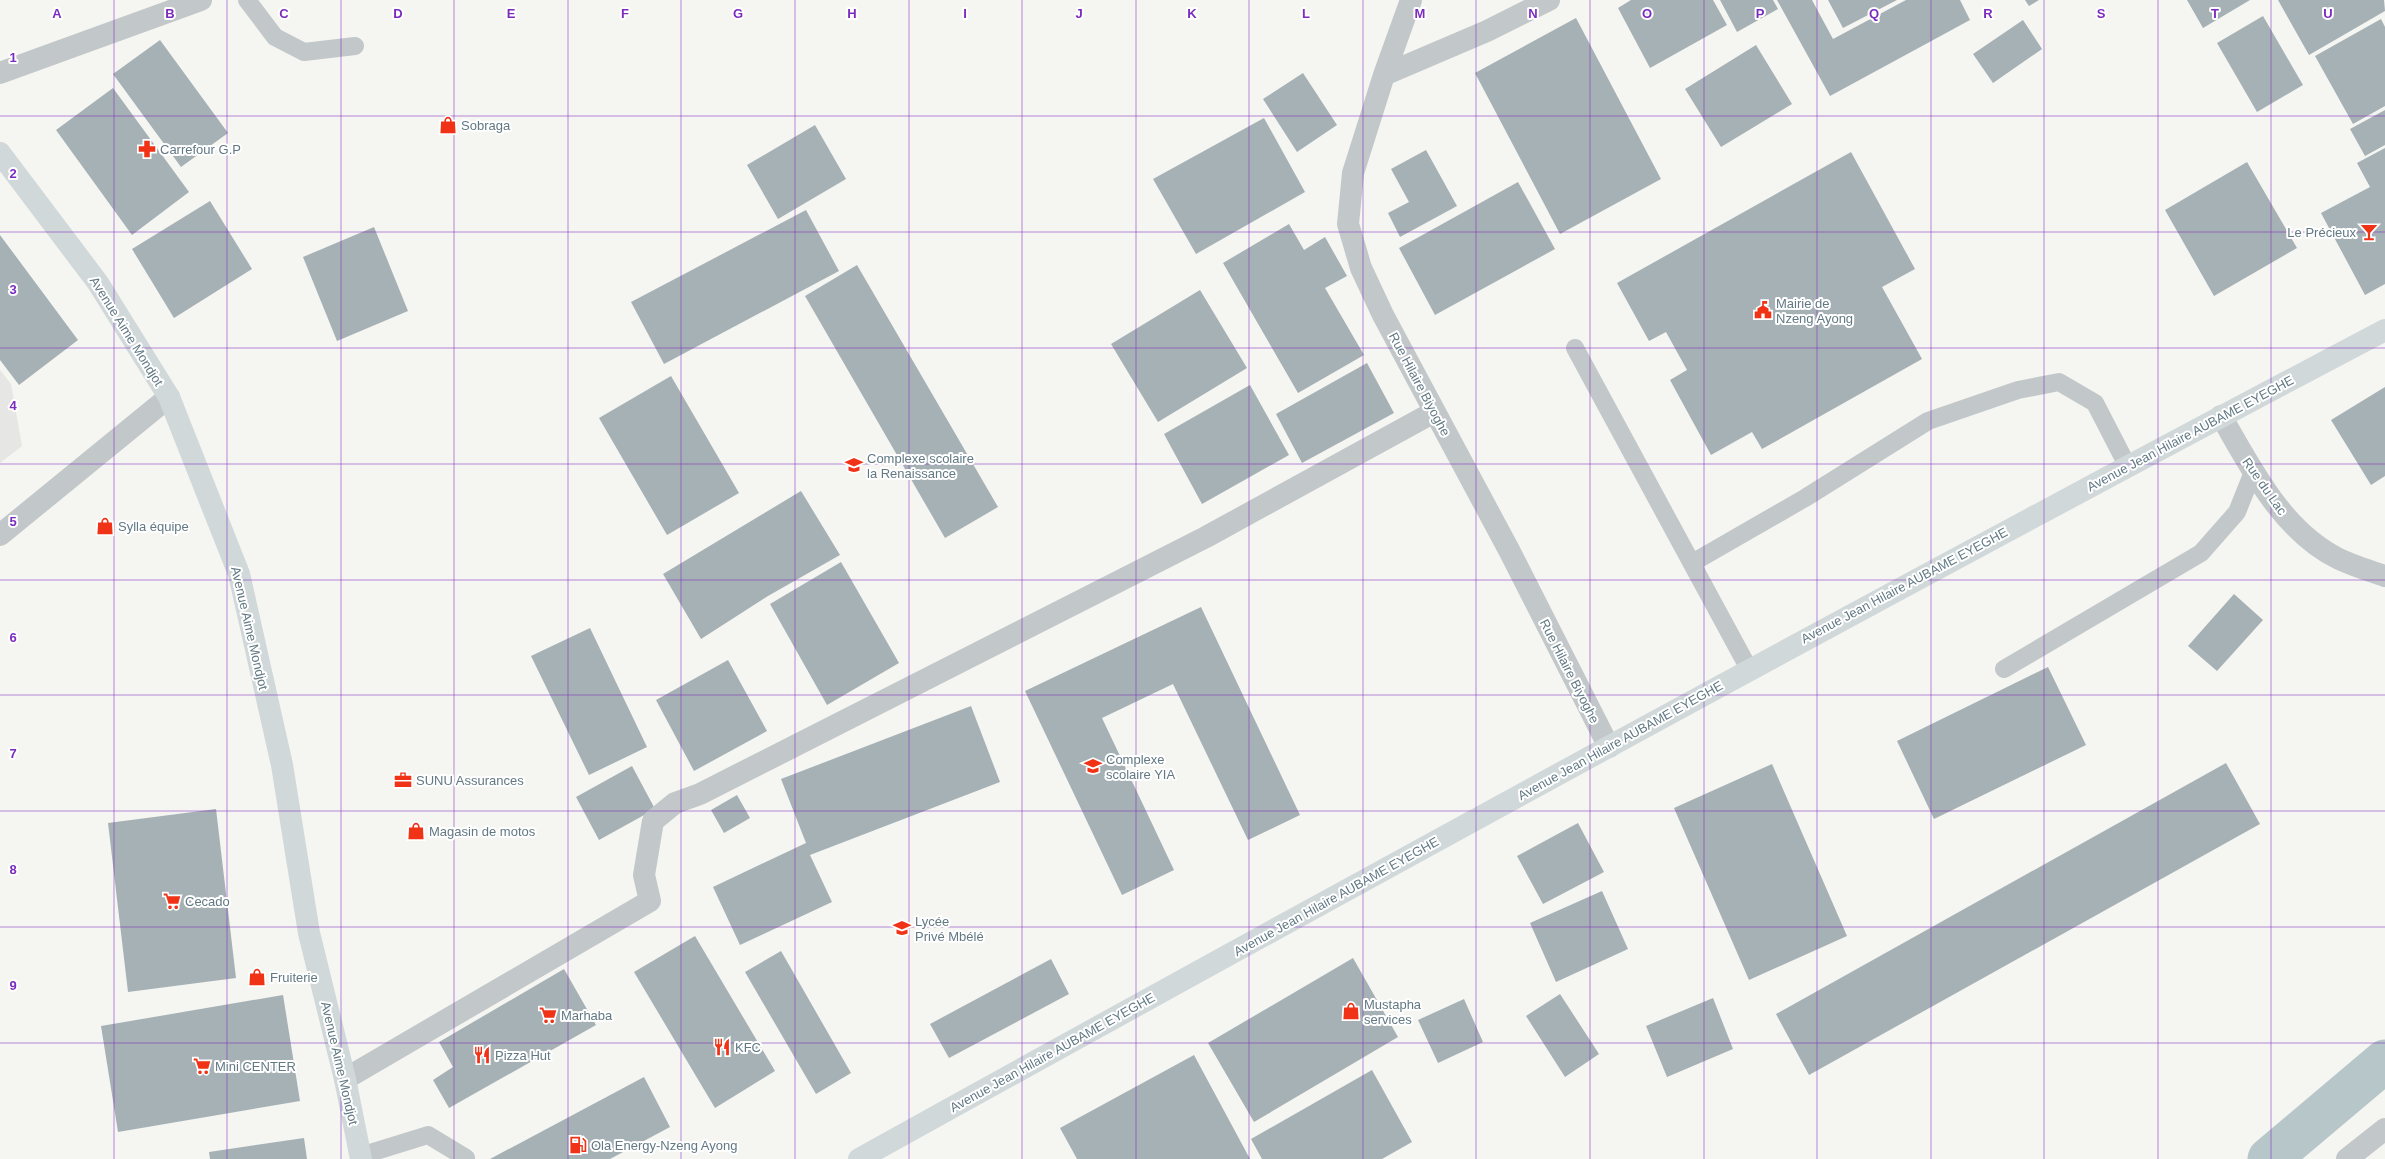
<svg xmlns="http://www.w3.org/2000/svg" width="2385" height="1159" viewBox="0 0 2385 1159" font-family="Arial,sans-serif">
	<rect width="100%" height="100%" fill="#f5f5f1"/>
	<path fill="#e6e6e4" d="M0,370L11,384L22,446L0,463Z"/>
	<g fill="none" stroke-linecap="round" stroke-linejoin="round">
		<path stroke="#b7c6c9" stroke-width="43" d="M2269,1159L2385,1061"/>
	</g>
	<path fill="#a6b1b5" d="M1631,0H1713L1727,25L1650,68L1618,8Z
		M1720,0H1773L1778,9L1737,32Z
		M1777,0H1812L1833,39L1906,0H1960L1970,20L1830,96Z
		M1828,0H1897L1843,28Z
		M2025,0H2039L2029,6Z
		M2187,0H2250L2203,28Z
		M2278,0H2384L2385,11L2309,55Z
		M2263,16L2303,85L2257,112L2217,43Z
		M1576,18L1661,179L1560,234L1475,73Z
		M2381,19L2385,27V106L2353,124L2315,56Z
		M2023,20L2042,49L1993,83L1973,54Z
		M160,40L228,133L181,167L113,74Z
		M1756,45L1792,104L1721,147L1685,89Z
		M1303,73L1337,125L1297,152L1263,99Z
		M113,88L189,192L132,235L56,130Z
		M2385,110V145L2365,156L2350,129Z
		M1264,118L1305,192L1196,254L1153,179Z
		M815,125L846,179L778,219L747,165Z
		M2385,148V284L2365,295L2321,213L2370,187L2357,163Z
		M1426,150L1457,206L1400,237L1388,213L1409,202L1391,169Z
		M1851,152L1915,269L1882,287L1922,359L1762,449L1752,432L1711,455L1670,380L1687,370L1666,332L1649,341L1617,283Z
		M2247,162L2297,248L2214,296L2165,210Z
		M1518,182L1555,249L1435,315L1399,248Z
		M210,201L252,269L174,318L132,249Z
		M806,210L839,271L664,364L631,302Z
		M1289,224L1304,250L1325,237L1347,276L1325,288L1364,355L1298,393L1223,263Z
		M374,227L408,311L337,341L303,257Z
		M0,235L78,340L19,385L0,360Z
		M857,265L998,507L945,538L805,296Z
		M1200,290L1247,368L1158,422L1111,344Z
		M1367,363L1394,413L1302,463L1276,414Z
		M671,376L739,493L667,535L599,418Z
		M1250,385L1289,455L1202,504L1164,434Z
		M2385,387V476L2371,485L2331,420Z
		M801,491L840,555L768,596L701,639L663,574Z
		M841,562L899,663L827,705L770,604Z
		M2234,594L2263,620L2217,671L2188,646Z
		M1201,607L1300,815L1248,840L1173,684L1102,718L1174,870L1122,895L1025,691Z
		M590,628L647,747L589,775L531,656Z
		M728,660L767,731L694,771L656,700Z
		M2048,667L2086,745L1934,819L1897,741Z
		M971,706L1000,782L810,855L832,902L740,945L713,887L806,843L781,779Z
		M2226,763L2260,824L1809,1075L1776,1014Z
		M1772,764L1847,936L1749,980L1674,808Z
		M632,766L655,809L599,840L576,797Z
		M737,795L750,818L724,833L711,810Z
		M216,809L236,978L128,992L108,823Z
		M1578,823L1604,872L1543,904L1517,856Z
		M1602,891L1628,949L1556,982L1530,923Z
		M695,936L775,1071L715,1108L634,972Z
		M781,951L851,1073L816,1094L745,972Z
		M1353,958L1398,1037L1254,1122L1208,1043Z
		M1051,959L1069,994L949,1058L930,1024Z
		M564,969L596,1025L449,1108L433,1080L453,1067L439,1042Z
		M1560,994L1599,1054L1565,1077L1526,1016Z
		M283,995L300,1101L118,1132L101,1026Z
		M1713,998L1733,1049L1667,1077L1646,1026Z
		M1464,999L1483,1042L1438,1063L1418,1020Z
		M1194,1055L1250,1159H1077L1060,1128Z
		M1372,1070L1412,1142L1382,1159H1262L1251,1139Z
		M644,1077L670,1127L610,1159H490Z
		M304,1138L307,1159H210L209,1152Z"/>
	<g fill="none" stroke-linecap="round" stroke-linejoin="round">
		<path stroke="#c2c7c9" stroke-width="18" d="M247,0L275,37L304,52L355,46
			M1575,348L1749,669
			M1692,563L1805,498L1928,421L2018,390L2059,382L2095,403L2127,465
			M2004,669L2201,553L2237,512L2253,472
			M360,1156L428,1135L466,1158"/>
		<path stroke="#c2c7c9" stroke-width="22" d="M1411,0L1384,75L1353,173L1348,224L1361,268L1383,315L1510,552L1609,747
			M0,73L201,0
			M1384,75L1487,31L1549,0
			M2221,416C2251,468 2282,531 2339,559C2354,566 2370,571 2385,576
			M0,535L169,397
			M345,1079L650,901L644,875L653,821L675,803L700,794L1206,537L1434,412
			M2347,1159L2385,1129"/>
		<path stroke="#d0d8da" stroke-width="22" d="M0,153L98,283L169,397L239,574L282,765L309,933L345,1079L361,1159
			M859,1159C1366,878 1873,600 2385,330"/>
	</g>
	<path fill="none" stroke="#7b2cbf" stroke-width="1" stroke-opacity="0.55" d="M114,0V1159M227,0V1159M341,0V1159M454,0V1159M568,0V1159M681,0V1159M795,0V1159M909,0V1159M1022,0V1159M1136,0V1159M1249,0V1159M1363,0V1159M1476,0V1159M1590,0V1159M1704,0V1159M1817,0V1159M1931,0V1159M2044,0V1159M2158,0V1159M2271,0V1159M0,116H2385M0,232H2385M0,348H2385M0,464H2385M0,580H2385M0,695H2385M0,811H2385M0,927H2385M0,1043H2385"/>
	<defs>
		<g id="shop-bare" transform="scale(1.38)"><path d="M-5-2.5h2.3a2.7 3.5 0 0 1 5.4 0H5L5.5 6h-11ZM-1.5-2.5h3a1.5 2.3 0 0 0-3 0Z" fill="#f03216" stroke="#fff" stroke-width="2.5" paint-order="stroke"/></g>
		<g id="pharmacy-bare" transform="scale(1.38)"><path d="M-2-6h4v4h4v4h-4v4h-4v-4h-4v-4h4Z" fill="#f03216" stroke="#fff" stroke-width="2.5" paint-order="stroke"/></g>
		<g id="bar-bare" transform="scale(1.38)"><path d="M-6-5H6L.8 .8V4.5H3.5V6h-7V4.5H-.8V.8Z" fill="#f03216" stroke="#fff" stroke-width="2.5" paint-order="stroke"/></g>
		<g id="civic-bare" transform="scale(1.38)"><path d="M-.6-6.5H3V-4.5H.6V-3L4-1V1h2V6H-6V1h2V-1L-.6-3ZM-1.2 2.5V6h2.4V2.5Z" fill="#f03216" stroke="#fff" stroke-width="2.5" paint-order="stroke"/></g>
		<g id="school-bare" transform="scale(1.38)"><path d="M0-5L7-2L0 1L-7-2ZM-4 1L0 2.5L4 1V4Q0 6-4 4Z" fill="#f03216" stroke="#fff" stroke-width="2.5" paint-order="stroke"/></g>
		<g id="office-bare" transform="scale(1.38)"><path d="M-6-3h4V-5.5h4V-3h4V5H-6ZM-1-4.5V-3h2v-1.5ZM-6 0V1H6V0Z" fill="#f03216" stroke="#fff" stroke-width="2.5" paint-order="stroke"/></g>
		<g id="supermarket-bare" transform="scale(1.38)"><path d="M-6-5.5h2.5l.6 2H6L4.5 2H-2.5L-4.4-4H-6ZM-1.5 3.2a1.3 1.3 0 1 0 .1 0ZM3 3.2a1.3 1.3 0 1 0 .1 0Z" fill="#f03216" stroke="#fff" stroke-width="2.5" paint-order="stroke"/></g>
		<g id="restaurant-bare" transform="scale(1.38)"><path d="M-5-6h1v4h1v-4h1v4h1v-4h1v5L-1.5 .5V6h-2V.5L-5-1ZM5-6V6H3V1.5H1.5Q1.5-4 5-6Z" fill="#f03216" stroke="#fff" stroke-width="2.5" paint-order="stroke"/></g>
		<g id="fuel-bare" transform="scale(1.38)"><path d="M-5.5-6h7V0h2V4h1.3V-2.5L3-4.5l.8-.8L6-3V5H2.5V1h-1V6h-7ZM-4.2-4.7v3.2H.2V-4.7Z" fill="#f03216" stroke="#fff" stroke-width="2.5" paint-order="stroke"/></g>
	</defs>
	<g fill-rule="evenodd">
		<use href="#shop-bare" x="448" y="125"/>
		<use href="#pharmacy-bare" x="147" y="149"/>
		<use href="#bar-bare" x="2369" y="232"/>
		<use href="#civic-bare" x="1763" y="310"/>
		<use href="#school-bare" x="854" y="465"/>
		<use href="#shop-bare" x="105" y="526"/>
		<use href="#school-bare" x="1093" y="766"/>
		<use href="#office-bare" x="403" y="780"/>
		<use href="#shop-bare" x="416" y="831"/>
		<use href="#supermarket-bare" x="172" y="901"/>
		<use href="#school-bare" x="902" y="928"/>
		<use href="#shop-bare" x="257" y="977"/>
		<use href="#shop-bare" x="1351" y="1011"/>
		<use href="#supermarket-bare" x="548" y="1015"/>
		<use href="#restaurant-bare" x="722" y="1047"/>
		<use href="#restaurant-bare" x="482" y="1055"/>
		<use href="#supermarket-bare" x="202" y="1066"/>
		<use href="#fuel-bare" x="578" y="1145"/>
	</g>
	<g text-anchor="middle" stroke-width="4" stroke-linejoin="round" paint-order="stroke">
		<g font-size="13" fill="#627984" stroke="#fff" text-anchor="start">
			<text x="461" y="130">Sobraga</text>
			<text x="160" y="154">Carrefour G.P</text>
			<text x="2356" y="237" text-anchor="end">Le Précieux</text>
			<text x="1776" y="308">Mairie de<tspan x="1776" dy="15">Nzeng Ayong</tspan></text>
			<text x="867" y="463">Complexe scolaire<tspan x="867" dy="15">la Renaissance</tspan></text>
			<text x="118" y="531">Sylla équipe</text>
			<text x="1106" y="764">Complexe<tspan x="1106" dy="15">scolaire YIA</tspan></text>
			<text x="416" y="785">SUNU Assurances</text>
			<text x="429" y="836">Magasin de motos</text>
			<text x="185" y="906">Cecado</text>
			<text x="915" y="926">Lycée<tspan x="915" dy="15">Privé Mbélé</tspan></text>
			<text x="270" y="982">Fruiterie</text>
			<text x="1364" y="1009">Mustapha<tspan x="1364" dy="15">services</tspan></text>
			<text x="561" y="1020">Marhaba</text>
			<text x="735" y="1052">KFC</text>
			<text x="495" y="1060">Pizza Hut</text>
			<text x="215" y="1071">Mini CENTER</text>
			<text x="591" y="1150">Ola Energy-Nzeng Ayong</text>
		</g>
		<g font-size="13" fill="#627984" stroke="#fff">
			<text transform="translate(127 331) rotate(58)" y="5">Avenue Aime Mondjot</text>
			<text transform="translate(1420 384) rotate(62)" y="5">Rue Hilaire Biyoghe</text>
			<text transform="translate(2190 433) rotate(-28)" y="5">Avenue Jean Hilaire AUBAME EYEGHE</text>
			<text transform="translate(2265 486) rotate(55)" y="5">Rue du Lac</text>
			<text transform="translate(1904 585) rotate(-28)" y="5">Avenue Jean Hilaire AUBAME EYEGHE</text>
			<text transform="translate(250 628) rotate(77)" y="5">Avenue Aime Mondjot</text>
			<text transform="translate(1570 671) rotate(63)" y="5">Rue Hilaire Biyoghe</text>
			<text transform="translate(1620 740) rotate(-29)" y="5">Avenue Jean Hilaire AUBAME EYEGHE</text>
			<text transform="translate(1336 896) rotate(-29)" y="5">Avenue Jean Hilaire AUBAME EYEGHE</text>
			<text transform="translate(1052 1052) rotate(-29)" y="5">Avenue Jean Hilaire AUBAME EYEGHE</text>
			<text transform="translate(340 1063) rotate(77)" y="5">Avenue Aime Mondjot</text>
		</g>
	</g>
	<g font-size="13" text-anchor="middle" font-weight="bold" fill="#7b2cbf" stroke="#fff" stroke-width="4" stroke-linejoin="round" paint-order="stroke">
		<text x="57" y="18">A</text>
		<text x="170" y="18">B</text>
		<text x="284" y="18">C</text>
		<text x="398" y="18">D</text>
		<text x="511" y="18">E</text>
		<text x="625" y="18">F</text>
		<text x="738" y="18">G</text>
		<text x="852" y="18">H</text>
		<text x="965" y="18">I</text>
		<text x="1079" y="18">J</text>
		<text x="1192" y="18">K</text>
		<text x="1306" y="18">L</text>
		<text x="1420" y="18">M</text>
		<text x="1533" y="18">N</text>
		<text x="1647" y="18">O</text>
		<text x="1760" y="18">P</text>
		<text x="1874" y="18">Q</text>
		<text x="1988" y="18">R</text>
		<text x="2101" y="18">S</text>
		<text x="2215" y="18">T</text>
		<text x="2328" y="18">U</text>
		<text x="13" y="62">1</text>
		<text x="13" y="178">2</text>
		<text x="13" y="294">3</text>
		<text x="13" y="410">4</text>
		<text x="13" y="526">5</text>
		<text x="13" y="642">6</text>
		<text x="13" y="758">7</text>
		<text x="13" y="874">8</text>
		<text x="13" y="990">9</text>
	</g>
</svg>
